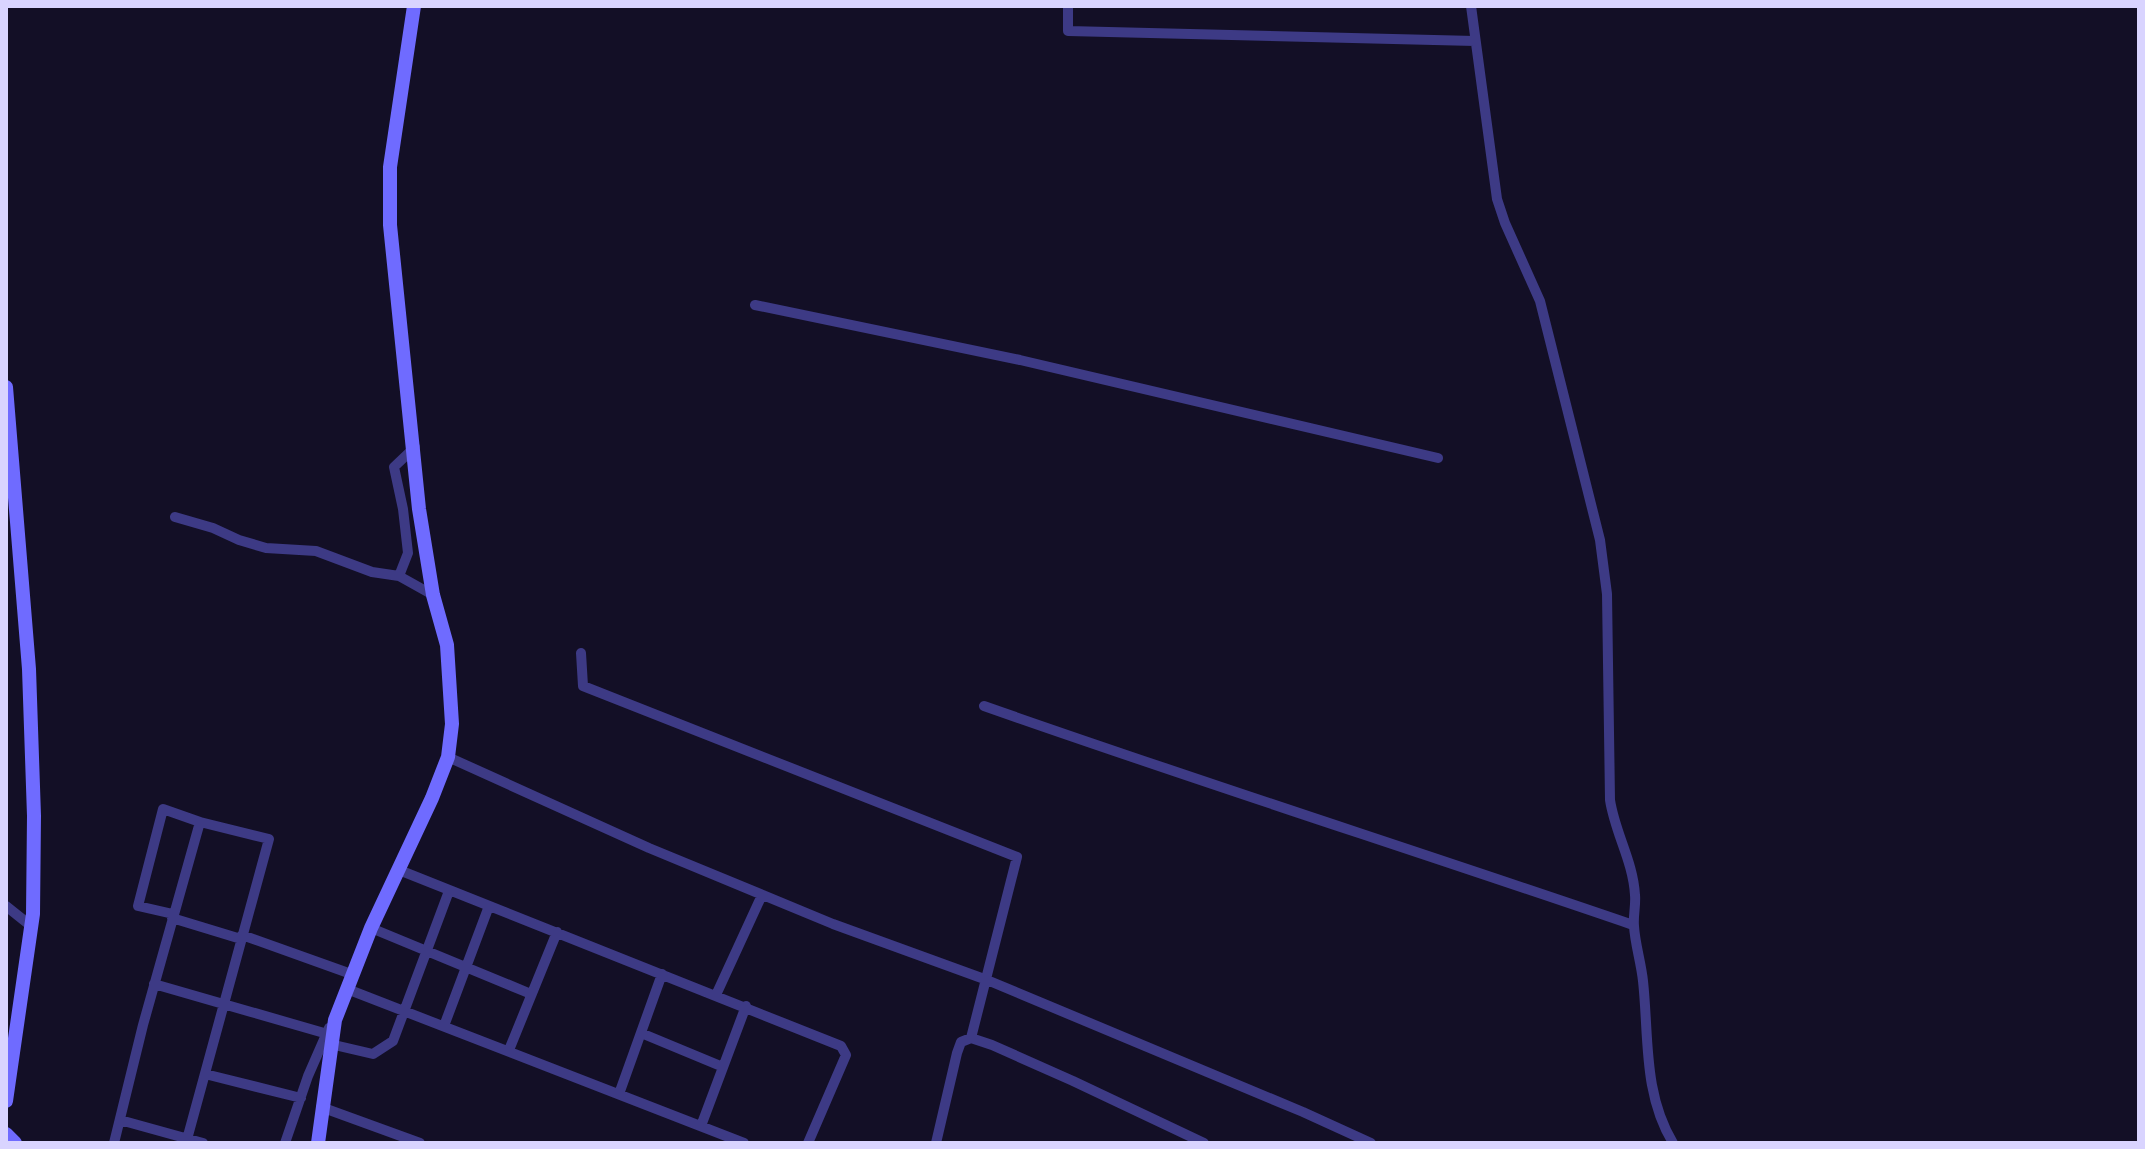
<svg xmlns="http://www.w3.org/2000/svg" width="2145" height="1149" viewBox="0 0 2145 1149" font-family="Mulish,sans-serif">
	<rect width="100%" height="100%" fill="#130f26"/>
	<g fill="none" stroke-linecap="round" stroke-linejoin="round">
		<path stroke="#3d3a85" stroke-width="10" d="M1068,6V31L1475,41
			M1471,6L1497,199L1505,223L1540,301L1600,540L1607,594L1610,800C1615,833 1633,861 1635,895C1636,905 1633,916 1634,926C1635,944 1641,962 1643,981C1649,1036 1643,1094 1673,1143
			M755,305L1020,360L1438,458
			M175,517L213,528L239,540L266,548L316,551L372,572L399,576L408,553L403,509L394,467L415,447
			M399,576L433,595
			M581,653L583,686L1017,857L971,1038
			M984,706C1200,782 1417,851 1633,925
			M448,757L649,848L833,924L987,980L1303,1112L1371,1143
			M399,870L841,1046L846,1055L808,1143
			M6,906L31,926
			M173,914L138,906L163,809L200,822
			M172,918L241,939
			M371,928L531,994
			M242,935L354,975
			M154,984L331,1035
			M347,989L744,1143
			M716,995L762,895
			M444,1026L489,906
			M641,1033L723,1067
			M330,1044L373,1054L393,1041L449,891
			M509,1050L557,932
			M205,1074L301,1098
			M619,1094L662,974
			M321,1107L420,1143
			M120,1120L203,1143
			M701,1126L746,1006
			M114,1143L143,1025L200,822L269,839L186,1143
			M285,1143L308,1076L329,1028
			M936,1143L957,1053L961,1042L971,1038L992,1045L1073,1081L1204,1143"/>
		<path stroke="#6f6bff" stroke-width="14" d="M6,387L29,669L34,816L33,914L6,1101
			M6,1134L15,1143
			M318,1143L335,1020L371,928L432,798L448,757L452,724L447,645L433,595L419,509L390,225V167L414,6"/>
	</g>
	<rect width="2145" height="1149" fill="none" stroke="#d9d4ff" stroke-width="16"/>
</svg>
